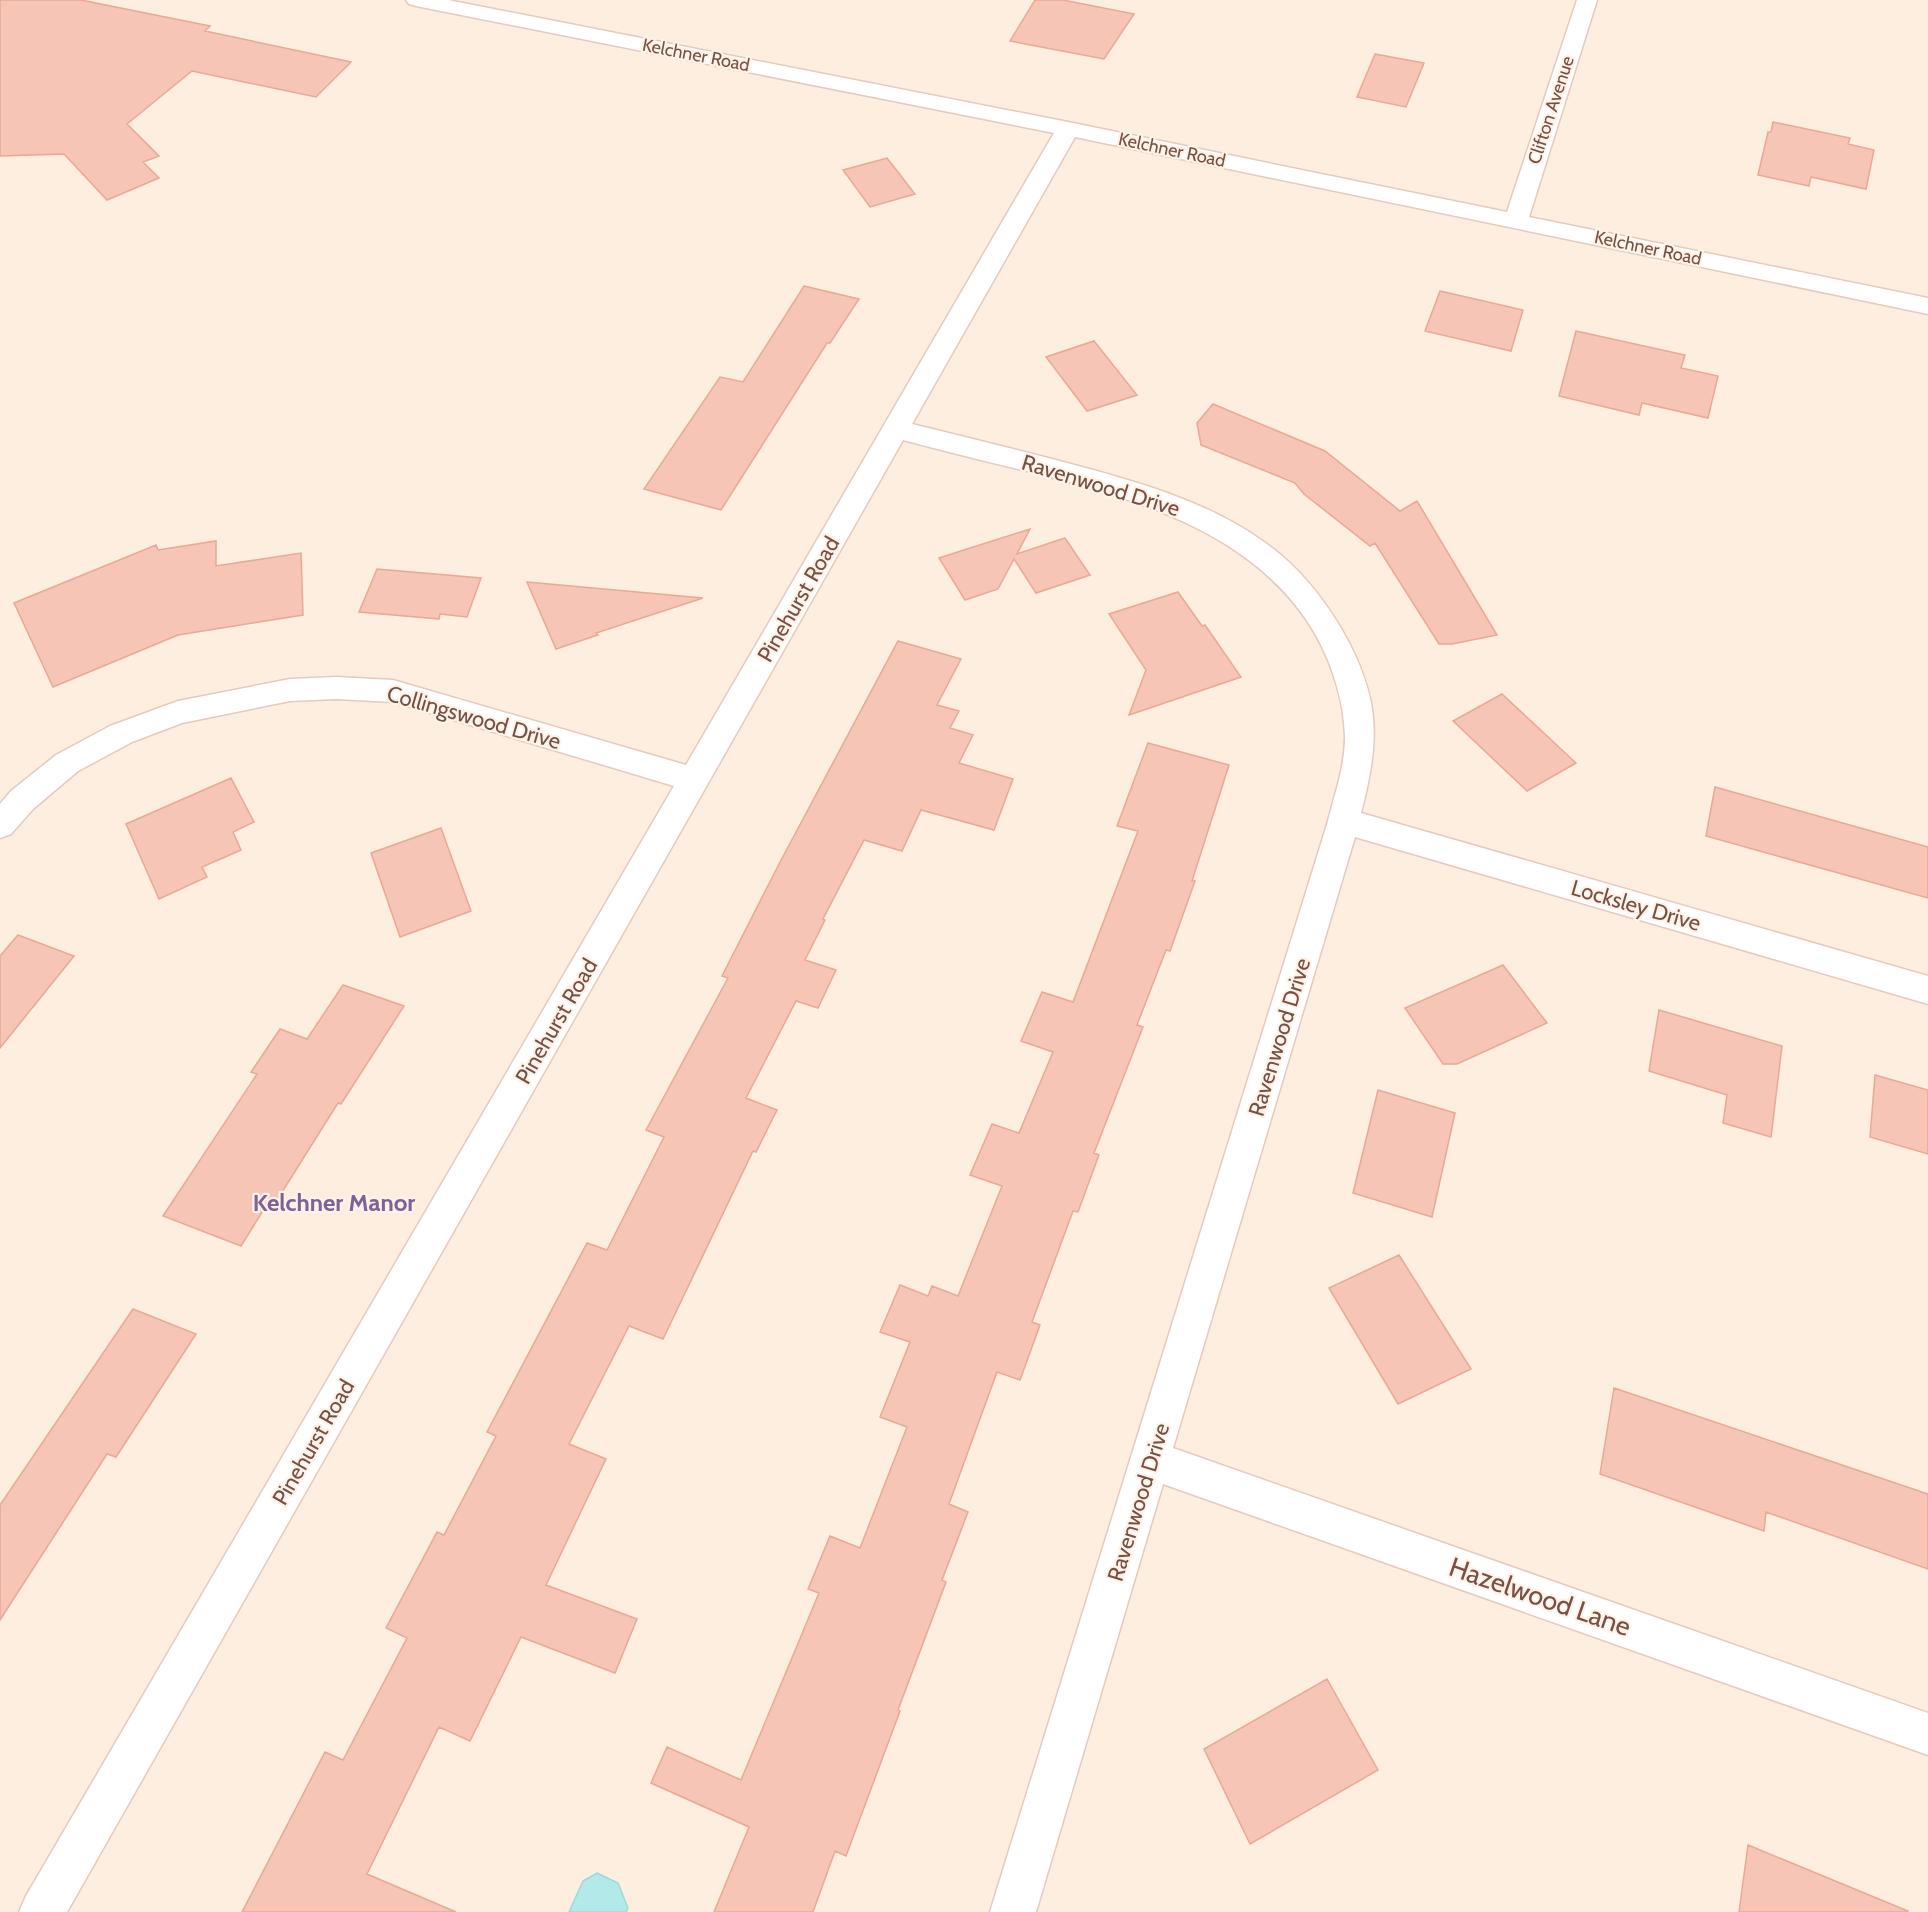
<svg xmlns="http://www.w3.org/2000/svg" width="1928" height="1912" viewBox="0 0 1928 1912" font-family="Cabin,sans-serif">
	<rect width="100%" height="100%" fill="#feeee0"/>
	<path fill="#b3e9e8" stroke="#99dbdb" stroke-width="1.5" d="M597,1873L618,1883L628,1908L626,1912H569L583,1881Z"/>
	<path fill="#f6c5b5" stroke="#eaa895" stroke-width="1.5" d="M0,0H81L210,26L205,31L351,62L316,97L192,71L127,124L159,156L143,162L159,178L107,200L64,154L0,156Z
		M1035,0H1063L1134,14L1104,59L1010,41Z
		M1375,54L1424,63L1406,107L1357,97Z
		M1773,122L1850,138L1848,144L1874,150L1866,189L1811,177L1809,186L1758,175L1768,132H1771Z
		M887,158L915,194L870,207L843,170Z
		M804,286L859,299L830,343H827L721,510L644,489L720,377L743,382Z
		M1440,291L1523,310L1511,351L1425,331Z
		M1576,331L1685,355L1681,368L1718,376L1708,418L1642,403L1639,415L1559,396Z
		M1094,341L1137,395L1087,411L1046,357Z
		M1213,404L1325,451L1400,511L1417,501L1497,635L1452,644H1439L1375,543L1370,546L1304,494L1295,483L1201,445L1197,423Z
		M1030,529L1017,554L1065,538L1090,575L1036,593L1014,559L998,589L965,600L939,558Z
		M216,541V566L301,553L303,615L178,635L53,687L14,603L156,545L158,550Z
		M377,569L481,578L467,617L440,614L439,619L359,612Z
		M527,582L703,598L596,633L598,635L556,649Z
		M1178,592L1202,626L1205,625L1241,677L1129,715L1146,670L1109,614Z
		M898,641L961,659L937,705L959,711L950,728L973,735L959,763L1013,779L994,830L921,810L902,851L864,840L823,919L825,920L805,960L836,970L818,1008L796,1001L746,1098L777,1110L756,1152L753,1151L663,1339L629,1326L569,1444L606,1459L546,1585L637,1619L615,1673L521,1637L470,1741L439,1727L367,1874L456,1912H242L325,1752L343,1760L407,1638L386,1628L437,1532L444,1535L496,1436L487,1432L587,1243L607,1250L664,1137L646,1130L728,978L722,976L779,864Z
		M1502,694L1576,763L1527,791L1453,721Z
		M1148,743L1229,765L1192,881H1195L1170,951L1166,950L1137,1025L1143,1027L1094,1153L1099,1155L1078,1212L1073,1211L1032,1322L1040,1325L1020,1380L997,1372L949,1504L968,1512L942,1580L946,1582L898,1710L900,1711L846,1856L835,1851L813,1912H714L749,1827L651,1783L667,1747L741,1780L819,1593L808,1589L830,1536L860,1548L907,1427L880,1417L910,1342L880,1332L900,1285L928,1296L932,1286L958,1296L1002,1186L970,1175L992,1124L1019,1133L1053,1052L1021,1041L1042,992L1073,1002L1138,831L1117,826Z
		M231,778L254,822L233,832L241,850L202,867L207,877L159,899L126,824Z
		M1715,787L1928,847V898L1706,836Z
		M441,828L471,911L400,937L371,853Z
		M18,935L74,956L0,1048V956Z
		M1503,965L1547,1023L1457,1064H1443L1405,1008Z
		M343,985L404,1006L341,1104L338,1103L277,1200L271,1198L241,1246L163,1216L257,1074L251,1072L280,1029L307,1039Z
		M1659,1010L1782,1046L1771,1137L1723,1123L1727,1095L1649,1071Z
		M1875,1075L1928,1090V1154L1870,1137Z
		M1378,1090L1455,1113L1432,1217L1353,1193Z
		M1399,1255L1471,1369L1398,1404L1329,1288Z
		M133,1309L196,1334L116,1457L107,1454L0,1620V1505Z
		M1614,1388L1928,1494V1569L1766,1512L1764,1531L1600,1474Z
		M1327,1679L1378,1770L1250,1844L1204,1749Z
		M1748,1845L1908,1911L1907,1912H1739Z"/>
	<g fill="none" stroke-linecap="round" stroke-linejoin="round">
		<g stroke="#e5cabe" stroke-width="3">
			<path id="street" d="M406,0H448L1068,122L1507,212L1577,0H1597L1529,217L1928,298V314L1075,137L912,424C965,437 1018,450 1071,464C1138,482 1207,501 1264,542C1297,565 1322,596 1342,630C1381,699 1380,739 1361,813L1928,976V1004L1355,837L1173,1448L1928,1713V1755L1163,1484L1036,1912H990L1328,821C1335,793 1345,766 1345,737C1344,702 1333,667 1317,637C1258,533 1139,500 1031,472C988,462 945,451 903,440L67,1912H19L26,1896L674,786L393,702L336,699L290,701L182,723L132,742L78,771L33,809L11,834L0,838V804L11,791L56,755L110,726L178,701L290,679L336,677L393,680L686,765L1054,133L416,6L409,4Z"/>
		</g>
		<use href="#street" fill="#fff" fill-rule="evenodd"/>
	</g>
	<g text-anchor="middle" stroke-width="4.5" stroke-linejoin="round" paint-order="stroke">
		<g font-size="18" fill="#774f45" stroke="#fff3e8">
			<text transform="translate(696 55) rotate(11)" y="6">Kelchner Road</text>
			<text transform="translate(1551 110) rotate(-72)" y="6">Clifton Avenue</text>
			<text transform="translate(1172 150) rotate(12)" y="6">Kelchner Road</text>
			<text transform="translate(1648 248) rotate(12)" y="6">Kelchner Road</text>
		</g>
		<g font-size="22" fill="#774f45" stroke="#fff3e8">
			<text transform="translate(1101 485) rotate(17)" y="8">Ravenwood Drive</text>
			<text transform="translate(798 599) rotate(-60)" y="8">Pinehurst Road</text>
			<text transform="translate(474 717) rotate(16)" y="8">Collingswood Drive</text>
			<text transform="translate(1636 905) rotate(16)" y="8">Locksley Drive</text>
			<text transform="translate(556 1021) rotate(-60)" y="8">Pinehurst Road</text>
			<text transform="translate(1279 1037) rotate(-73)" y="8">Ravenwood Drive</text>
			<text transform="translate(313 1442) rotate(-60)" y="8">Pinehurst Road</text>
			<text transform="translate(1138 1502) rotate(-73)" y="8">Ravenwood Drive</text>
		</g>
		<g font-size="24" font-weight="bold" fill="#7e609b" stroke="#fff3e8">
			<text x="334" y="1211">Kelchner Manor</text>
		</g>
		<g font-size="27" fill="#774f45" stroke="#fff3e8">
			<text transform="translate(1540 1597) rotate(19)" y="9">Hazelwood Lane</text>
		</g>
	</g>
</svg>
